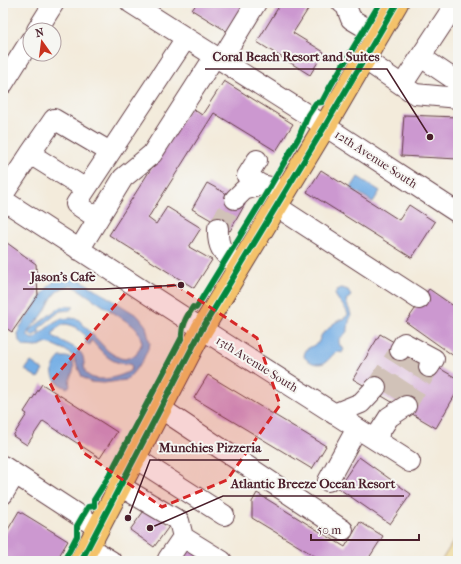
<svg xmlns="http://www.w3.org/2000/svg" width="461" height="564" viewBox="0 0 461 564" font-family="'IM FELL French Canon',serif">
	<rect width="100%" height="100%" fill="#f6f6f2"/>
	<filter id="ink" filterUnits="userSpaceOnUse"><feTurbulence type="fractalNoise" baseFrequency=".025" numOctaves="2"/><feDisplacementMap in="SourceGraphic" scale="8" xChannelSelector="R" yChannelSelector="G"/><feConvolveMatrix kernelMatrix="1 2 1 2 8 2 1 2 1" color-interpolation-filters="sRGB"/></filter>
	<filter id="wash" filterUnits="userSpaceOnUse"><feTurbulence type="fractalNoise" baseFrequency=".012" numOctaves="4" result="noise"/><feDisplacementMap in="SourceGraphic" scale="16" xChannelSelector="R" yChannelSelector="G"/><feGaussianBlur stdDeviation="0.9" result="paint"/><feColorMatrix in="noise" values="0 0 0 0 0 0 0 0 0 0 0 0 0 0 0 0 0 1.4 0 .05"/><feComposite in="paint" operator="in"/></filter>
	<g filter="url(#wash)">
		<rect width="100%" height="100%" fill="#f3ebdb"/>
		<path fill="#eeda9e" stroke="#9c7c64" d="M458,534V561H441Z"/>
		<path fill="#75aee5" stroke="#606688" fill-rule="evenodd" d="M358,177L380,191L373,202L351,188Z
			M64,276L77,278L138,316L146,326L150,344L143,360L132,374L126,380L104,383L90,382L82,377L73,356L65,350L51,344L45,343L37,347L24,346L19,341L18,334L20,327L42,295L49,286L55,280ZM70,286L75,287L132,325L137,330L140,336L142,343L136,355L125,359L120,358L114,355L108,351L78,319L70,318L60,319L54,322L35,338L32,339L28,336V332C31,326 36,323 40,318C51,305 50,289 70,286ZM64,324C73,324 78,329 85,335L86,343L90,345L91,340C104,354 110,364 130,364L132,367L131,370C122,377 95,384 87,374C82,368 86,359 81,353C74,345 60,342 52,335L56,329Z
			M342,288L348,290L351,295L350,297L346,300C346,305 351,310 351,316C351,318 349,319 349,322C348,325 349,328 347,331C344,338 335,337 341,347L344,349L342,353L339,352C332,353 332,357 327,361C320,367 309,363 304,357L305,350L318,343L322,334C328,331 330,325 336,322C341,319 344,319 348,315C346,306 338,302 335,294L338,289Z
			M66,306L74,307L70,310L60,311L38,329L40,332L32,336L29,332L30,330L57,309Z
			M60,357H66L71,358C79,373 67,374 70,386L67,388C51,382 48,369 60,357Z
			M31,362L43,370L38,378L25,370Z"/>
		<g id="blocks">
			<path fill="#cc98d0" d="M197,3H253L233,35L192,10Z
				M281,3H312L293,33L324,52L310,75L257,42Z
				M224,81L293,124L276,151L214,113L148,218L156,224L167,207L201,228L189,247L212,260L194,288L109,235L190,107L202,115Z
				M404,115L458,117V159L401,156Z
				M321,170L399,220L409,205L435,222L412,258L307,192Z
				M207,183L245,204L230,231L192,209Z
				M3,240L36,264L38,295L12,332L3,326Z
				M429,289L458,309V359L406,322Z
				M380,334L458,379V390L436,428L353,379Z
				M208,375L326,446L312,469L194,398Z
				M42,384L117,432L100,458L43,421L27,445L13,436L27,414L24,412Z
				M359,457L411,494L390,524L338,488Z
				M257,493L345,547L360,522L383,536L367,561H323L252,518V502Z
				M146,508L170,525L154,547L130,530Z
				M19,511L68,541L56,561H3V538Z
				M187,547L210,561H178Z"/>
		</g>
	</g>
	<g filter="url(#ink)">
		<use href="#blocks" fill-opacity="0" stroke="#633e45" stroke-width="1"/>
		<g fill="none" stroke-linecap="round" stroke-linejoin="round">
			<path stroke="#d1c2b8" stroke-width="20" stroke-dasharray="20 10" stroke-linecap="butt" d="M218,228L235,199
				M376,387L400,350
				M393,397L418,359
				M406,406L429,367"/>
			<g stroke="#633e45" stroke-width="22">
				<path id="minor" d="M131,3L325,126L458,213
					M342,3L346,6L351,19L378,35
					M37,30L54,3
					M421,57L458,82
					M364,59L415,94L458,98
					M221,60L256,3
					M3,84L30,41
					M402,85L456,3
					M257,160L247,176L261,185
					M86,189L30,154L54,119L110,152
					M3,195L30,154
					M235,199L244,190L261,185L286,190
					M3,200L202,329L410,462
					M276,206L419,299
					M98,219L76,204L186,38
					M218,228C217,250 224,253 239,267
					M79,250L123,178L152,154L215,56
					M400,350L404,343L434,359L429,367
					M160,408L343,530
					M334,414L361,403L376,387
					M375,439L389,417L406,406
					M135,458L224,515
					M3,466L98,528
					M328,481L357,428
					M120,486L179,521L183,537L222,561
					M3,494L15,474
					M88,547L111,561
					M168,559L183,537"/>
			</g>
			<g stroke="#633e45" stroke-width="24">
				<path id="major" d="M81,561L202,329L325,126L397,3"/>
			</g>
			<use href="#minor" stroke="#fff" stroke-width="20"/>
			<use href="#major" stroke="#f4c26a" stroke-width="22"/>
			<g stroke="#f6f6f2" stroke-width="8">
				<path id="cycleway" d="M64,561L77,536V526L88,507L94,506V500L109,476L182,337C181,326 187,316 193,307L196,308L261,202L299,137L308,115L316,103L322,102L331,85L380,3
					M81,561L202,329L325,126L397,3"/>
			</g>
			<use href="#cycleway" stroke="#00873e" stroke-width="6"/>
		</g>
	</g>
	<path fill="#d62828" fill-opacity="0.2" stroke="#d62828" stroke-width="3" stroke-dasharray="8 5" stroke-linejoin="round" d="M176,285L257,338L280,405L227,480L162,507L84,453L50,383L128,290Z"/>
	<g text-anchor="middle" stroke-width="4" stroke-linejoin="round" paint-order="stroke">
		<g font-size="12" fill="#4a1f2b" stroke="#f6f6f2">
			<text transform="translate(376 159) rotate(33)" y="4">12th Avenue South</text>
			<text transform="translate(257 364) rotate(32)" y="4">13th Avenue South</text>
		</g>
	</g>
	<path fill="none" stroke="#4a1f2b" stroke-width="1.5" d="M430 137L387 69H205M181 285L103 289H23M128 518L150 460H269M150 528L223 496H404"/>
	<g fill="#4a1f2b" stroke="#f6f6f2" stroke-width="1.5">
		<circle cx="430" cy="137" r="4"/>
		<circle cx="181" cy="285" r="4"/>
		<circle cx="128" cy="518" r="4"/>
		<circle cx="150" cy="528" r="4"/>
	</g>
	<g font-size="13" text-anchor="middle" font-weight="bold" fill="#4a1f2b" stroke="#f6f6f2" stroke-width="4" stroke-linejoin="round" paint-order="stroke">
		<text x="296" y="61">Coral Beach Resort and Suites</text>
		<text x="63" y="281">Jason's Cafe</text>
		<text x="210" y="452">Munchies Pizzeria</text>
		<text x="313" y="488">Atlantic Breeze Ocean Resort</text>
	</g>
	<rect width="461" height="564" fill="none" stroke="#f6f6f2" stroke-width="16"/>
	<g transform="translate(42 42) rotate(346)"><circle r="19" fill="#f6f6f2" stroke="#b1a0a2"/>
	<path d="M0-3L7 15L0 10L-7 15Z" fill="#c8321e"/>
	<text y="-6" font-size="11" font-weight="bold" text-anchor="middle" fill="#4a1f2b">N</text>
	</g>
	<path d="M311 534v6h108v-6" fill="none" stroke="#4a1f2b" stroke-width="2"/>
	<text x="317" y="534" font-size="12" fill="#4a1f2b" stroke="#f6f6f2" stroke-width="3" paint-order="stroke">50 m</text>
</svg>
